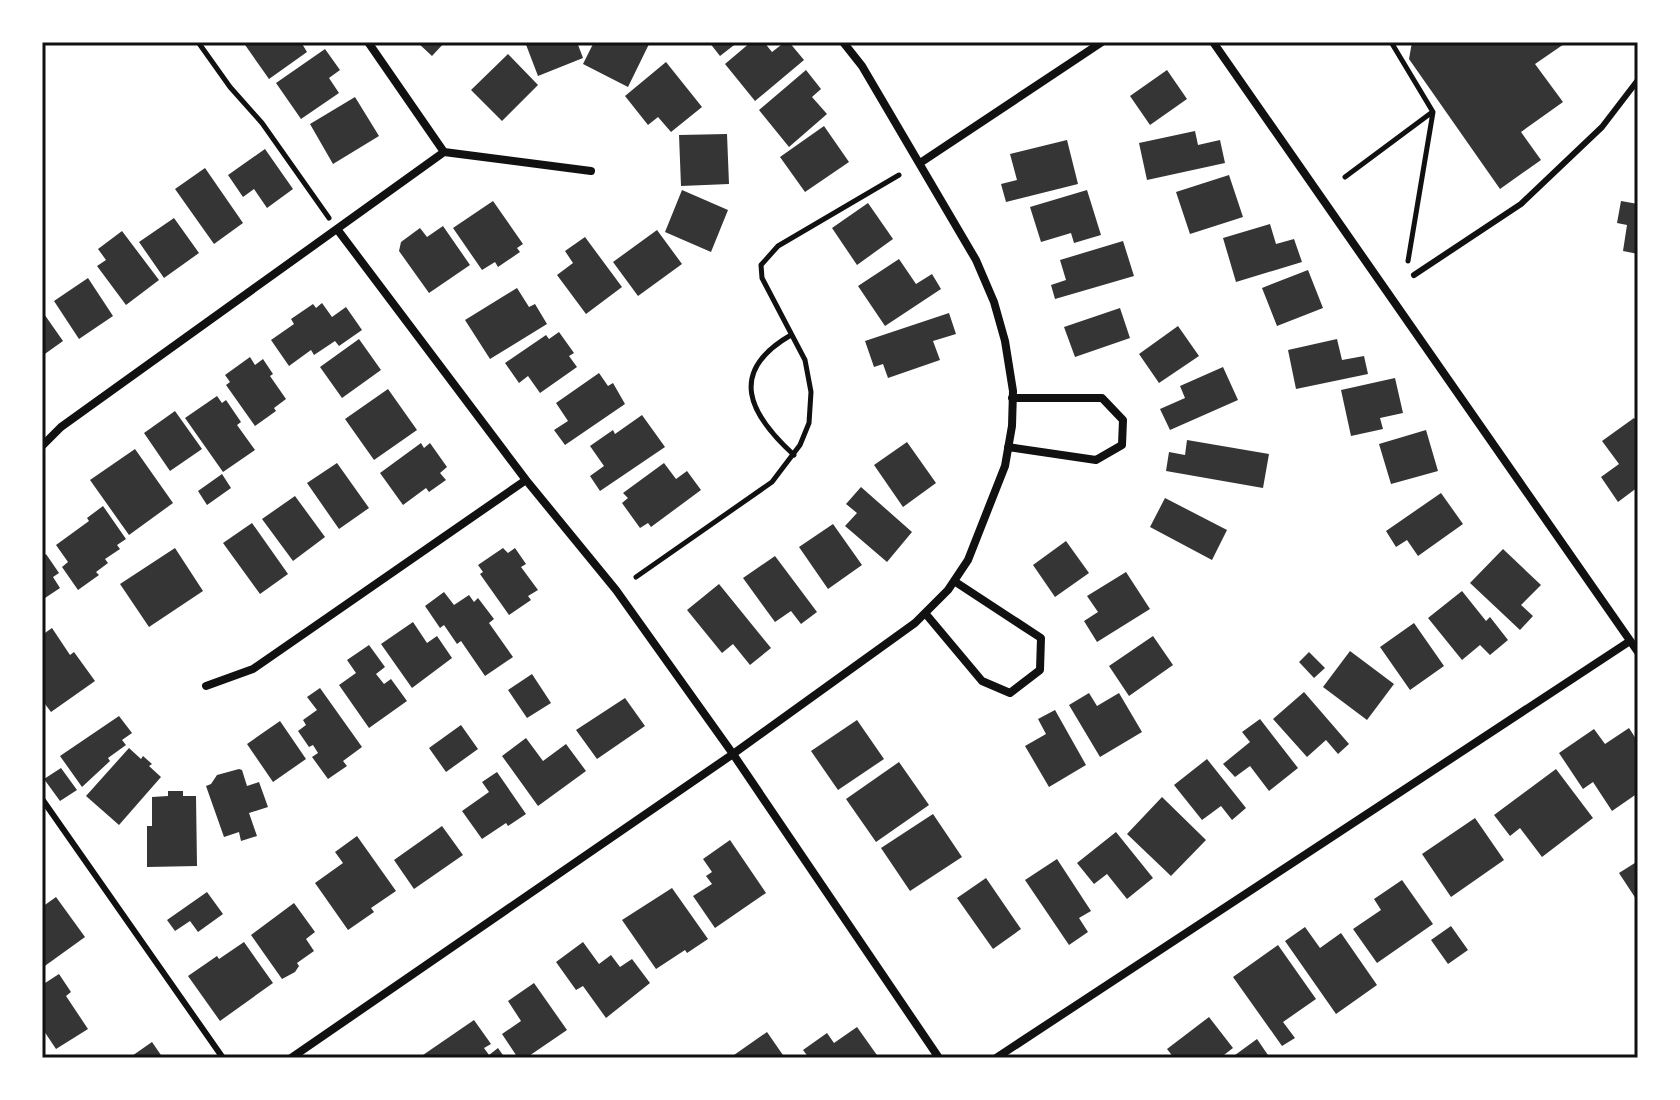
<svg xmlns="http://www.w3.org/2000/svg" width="1680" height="1100" viewBox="0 0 1680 1100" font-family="Lato,sans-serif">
	<rect width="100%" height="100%" fill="#fff"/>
	<path fill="#353535" d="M243,42H301L307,52L269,79Z
		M417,42H445L432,56Z
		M525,42H577L583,58L538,76Z
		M594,42H650L628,87L583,64Z
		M709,42H738L720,56Z
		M751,42H764L772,52L785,42H789L804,60L755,101L725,64Z
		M1412,42H1567L1535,64L1563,102L1521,132L1541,160L1500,189L1409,59Z
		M325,49L340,70L329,78L339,93L301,119L276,83Z
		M508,54L538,85L502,121L471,90Z
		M666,62L702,107L671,132L658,117L648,125L625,96Z
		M806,70L821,89L812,97L827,114L789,147L759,110Z
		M1167,70L1187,99L1150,125L1130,96Z
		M355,97L379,136L333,164L310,124Z
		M824,126L849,162L805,192L780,157Z
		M1195,131L1198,145L1220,140L1225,163L1147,180L1139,143Z
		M727,134L729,184L681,186L679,135Z
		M1067,140L1078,184L1006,202L1001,184L1017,180L1010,154Z
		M265,149L293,189L267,208L254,189L243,197L228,175Z
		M205,168L243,223L214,244L175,189Z
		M1229,175L1243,217L1190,234L1176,192Z
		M682,190L728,210L711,252L665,232Z
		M1087,190L1101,235L1074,243L1071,233L1041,242L1030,207Z
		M493,201L523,244L517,248L520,252L498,267L495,262L482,270L453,228Z
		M1621,201L1638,204V254L1623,251L1627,225L1617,223Z
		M868,203L893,239L857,265L832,228Z
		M174,218L199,253L164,278L139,242Z
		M1270,224L1276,244L1294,239L1302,262L1236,282L1223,238Z
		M443,226L470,265L429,293L399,251L401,242L420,228L427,237Z
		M657,230L682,264L638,296L613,262Z
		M122,231L159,280L126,305L97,266L106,260L98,249Z
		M585,237L622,287L586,314L557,275L573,263L565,251Z
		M1123,241L1134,276L1055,299L1051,285L1066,280L1060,260Z
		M899,259L916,284L932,274L941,289L885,326L858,286Z
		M1308,270L1323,308L1277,326L1262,288Z
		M88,278L113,316L79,339L54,301Z
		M517,288L529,307L535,304L547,324L490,359L465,320Z
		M322,303L332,317L346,307L362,330L339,346L335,341L314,355L311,350L289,366L271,340L294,324L291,319L313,304L316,308Z
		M1120,308L1130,338L1075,357L1064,327Z
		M42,311L63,341L42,356Z
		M949,313L956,334L933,341L940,360L888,378L883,364L874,367L865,341Z
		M1178,326L1199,356L1159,383L1139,354Z
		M559,332L574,353L569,356L577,367L540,393L528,376L519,383L505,363L546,335L549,339Z
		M359,339L381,370L342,398L320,367Z
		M1337,339L1342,360L1364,356L1368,374L1296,389L1288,350Z
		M250,357L255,365L263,359L273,374L270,376L286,399L274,408L276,411L255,426L226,385L230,382L225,375Z
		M1223,367L1238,400L1170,430L1160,409L1185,398L1180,386Z
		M599,373L608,386L613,383L625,404L565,445L554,430L568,421L556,403Z
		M1395,378L1403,413L1380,418L1383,429L1351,436L1341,390Z
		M388,389L417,430L374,460L345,419Z
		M217,396L222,403L226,400L241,422L237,425L255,450L223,472L185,418Z
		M175,411L202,449L170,471L144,433Z
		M642,415L665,447L600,491L590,476L604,466L590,446L613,430L615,434Z
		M1634,418L1638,423V487L1618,502L1601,477L1619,464L1602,441Z
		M1426,430L1438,471L1391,484L1379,444Z
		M1187,440L1269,454L1263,488L1166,471L1169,452L1185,455Z
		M907,442L936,483L903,507L874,465Z
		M421,443L424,448L430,443L447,467L440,473L446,480L429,492L426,488L403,505L380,473Z
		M135,449L173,503L129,535L90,480Z
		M337,463L369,508L339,529L307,483Z
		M664,463L676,479L687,471L701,490L651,527L648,523L640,528L622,503L628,498L623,493Z
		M222,474L231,488L207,505L198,491Z
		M861,487L912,532L887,562L845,526L857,513L846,504Z
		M1441,493L1463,524L1418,556L1407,540L1396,547L1386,531Z
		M295,496L325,537L293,561L262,519Z
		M1165,498L1227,530L1212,560L1150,527Z
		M103,506L126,539L117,545L120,549L105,559L108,563L96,572L99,575L78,590L62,567L68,562L56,545L89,521L87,518Z
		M252,523L288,574L260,594L223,543Z
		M833,524L862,565L828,589L799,547Z
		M1066,541L1089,573L1055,597L1033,565Z
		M175,548L203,591L149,627L120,584Z
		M503,548L508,553L515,548L526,564L521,567L538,590L528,596L531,600L509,615L480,574L483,572L478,565Z
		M1503,549L1541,585L1521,605L1533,616L1520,630L1470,583Z
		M46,554L59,573L53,577L60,588L42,600V557Z
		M775,556L817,612L801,624L791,611L775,622L743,578Z
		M1126,572L1150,609L1097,642L1084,621L1098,612L1087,596Z
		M719,584L771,648L750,665L733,644L722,653L687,610Z
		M1462,591L1486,621L1490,617L1508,640L1490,655L1480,645L1462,660L1428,618Z
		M444,592L454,605L469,595L474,602L478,598L494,619L489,623L513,657L485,676L461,641L457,644L444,625L440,628L425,606Z
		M413,622L427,643L437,636L452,658L412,688L381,644Z
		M1414,623L1444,666L1410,690L1380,647Z
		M52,628L70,655L74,652L95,681L51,712L42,700V635Z
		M1153,636L1173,665L1129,696L1109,666Z
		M369,645L385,667L376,674L384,684L391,679L407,701L369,728L339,685L356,673L347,660Z
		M1350,651L1394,684L1367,720L1323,687Z
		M1309,652L1325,668L1314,678L1299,662Z
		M532,674L551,703L527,718L508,690Z
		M320,688L362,747L343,761L347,766L328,779L312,757L318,753L313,745L309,747L298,731L306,725L303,720L317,710L307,697Z
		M1304,692L1349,744L1338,754L1326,740L1307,757L1273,719Z
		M1089,693L1097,706L1119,693L1142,732L1100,757L1069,705Z
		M625,698L645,726L597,759L576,730Z
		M1055,710L1086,765L1049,787L1025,746L1046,734L1038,719Z
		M119,716L132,733L122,740L126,745L108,758L110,761L82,787L60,756Z
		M1260,719L1298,768L1269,791L1250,766L1235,777L1223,764L1250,742L1242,732Z
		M857,720L884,759L838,790L811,751Z
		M280,721L306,759L273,782L247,744Z
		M461,725L478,749L446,772L429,748Z
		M1629,728L1638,742V793L1612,811L1593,782L1583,789L1559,753L1594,729L1605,744Z
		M526,738L543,761L566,744L586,771L538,806L502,756Z
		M129,748L141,759L143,756L152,764L149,766L161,777L119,825L86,796Z
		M1207,759L1246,808L1232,820L1221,806L1202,820L1174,785Z
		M899,762L929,805L876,842L846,799Z
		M61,768L77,790L60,801L44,779Z
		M239,769L242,770L247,786L259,782L268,807L249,813L257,836L241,841L239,832L224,837L206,786L211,784L217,775Z
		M1556,769L1593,818L1542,857L1520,828L1510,836L1494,815Z
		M497,772L526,814L508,826L506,823L482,839L462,811L489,792L482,782Z
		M168,791H183V796H196L197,866L147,867V826H152V797L168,796Z
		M1162,797L1206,840L1171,876L1127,834Z
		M933,814L962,857L910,891L881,848Z
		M1475,818L1504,860L1451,897L1422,854Z
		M442,826L463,855L414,889L394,860Z
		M1116,832L1153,878L1127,899L1107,874L1094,884L1077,863Z
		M357,836L396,891L371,908L374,912L348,930L315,883L343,863L335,852Z
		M730,840L766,893L715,928L693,896L712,884L706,876L712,872L703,859Z
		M1057,859L1091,911L1079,918L1088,932L1069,945L1025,880Z
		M1638,861V902L1619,873Z
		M986,878L1021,929L993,949L957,898Z
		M1402,880L1433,924L1377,963L1353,929L1381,910L1374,899Z
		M672,888L708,939L687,953L685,950L656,969L622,920Z
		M207,892L223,914L198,932L190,921L175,931L167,920Z
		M56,897L85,937L42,968V907Z
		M294,903L315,932L306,939L314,951L297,963L299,966L295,972L282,979L251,935Z
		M1451,926L1468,950L1448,964L1431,940Z
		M1305,927L1320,948L1341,933L1377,985L1336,1014L1285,941Z
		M244,942L273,983L220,1021L188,976L217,956L219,959Z
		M583,942L599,964L611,955L620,967L632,959L650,983L606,1018L583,986L576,990L556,962Z
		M1278,945L1316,999L1283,1022L1295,1038L1282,1046L1233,977Z
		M59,974L71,992L66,996L88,1029L56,1049L42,1028V985Z
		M534,983L567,1030L526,1058H518L502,1034L521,1021L508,1001Z
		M1209,1017L1233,1048L1220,1058H1174L1167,1049Z
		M474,1020L491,1044L484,1048L489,1055L498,1048L505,1058H425L423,1055Z
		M857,1027L879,1058H809L803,1050L827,1033L834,1043Z
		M767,1032L785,1058H736L734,1055Z
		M1257,1039L1270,1058H1231Z
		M152,1042L163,1058H129Z"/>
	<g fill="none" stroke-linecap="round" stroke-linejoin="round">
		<path stroke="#111" stroke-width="5" d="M198,42L230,87L262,123L329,218
			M1391,42L1433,112L1408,261
			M1345,177L1431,113
			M791,335C727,372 749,414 794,455
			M636,577L772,482L800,445L809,423L811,392L805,360L762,278L761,265L778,246L899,175"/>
		<path stroke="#111" stroke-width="6" d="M1414,275L1521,204L1602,127L1638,80
			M42,799L223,1058"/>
		<path stroke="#111" stroke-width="8" d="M368,42L444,152L591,171
			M1213,42L1638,652
			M920,163L1102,42
			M337,229L526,480L616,590L733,754L939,1058
			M42,446L61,427L444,152
			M1008,447L1096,460L1122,445L1123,420L1102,398H1012
			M925,613L982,681L1010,693L1040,670L1041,638L954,581
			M206,686L253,669L526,480
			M291,1058L733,754L915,623L948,590L968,560L1005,466L1012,426L1013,391L1005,341L994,302L976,260L862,66L843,42
			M996,1058L1630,641"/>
	</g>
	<rect width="1680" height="1100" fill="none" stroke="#ffffff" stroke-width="88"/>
	<rect x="44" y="44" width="1592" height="1012" fill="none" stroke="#111" stroke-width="3"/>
</svg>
